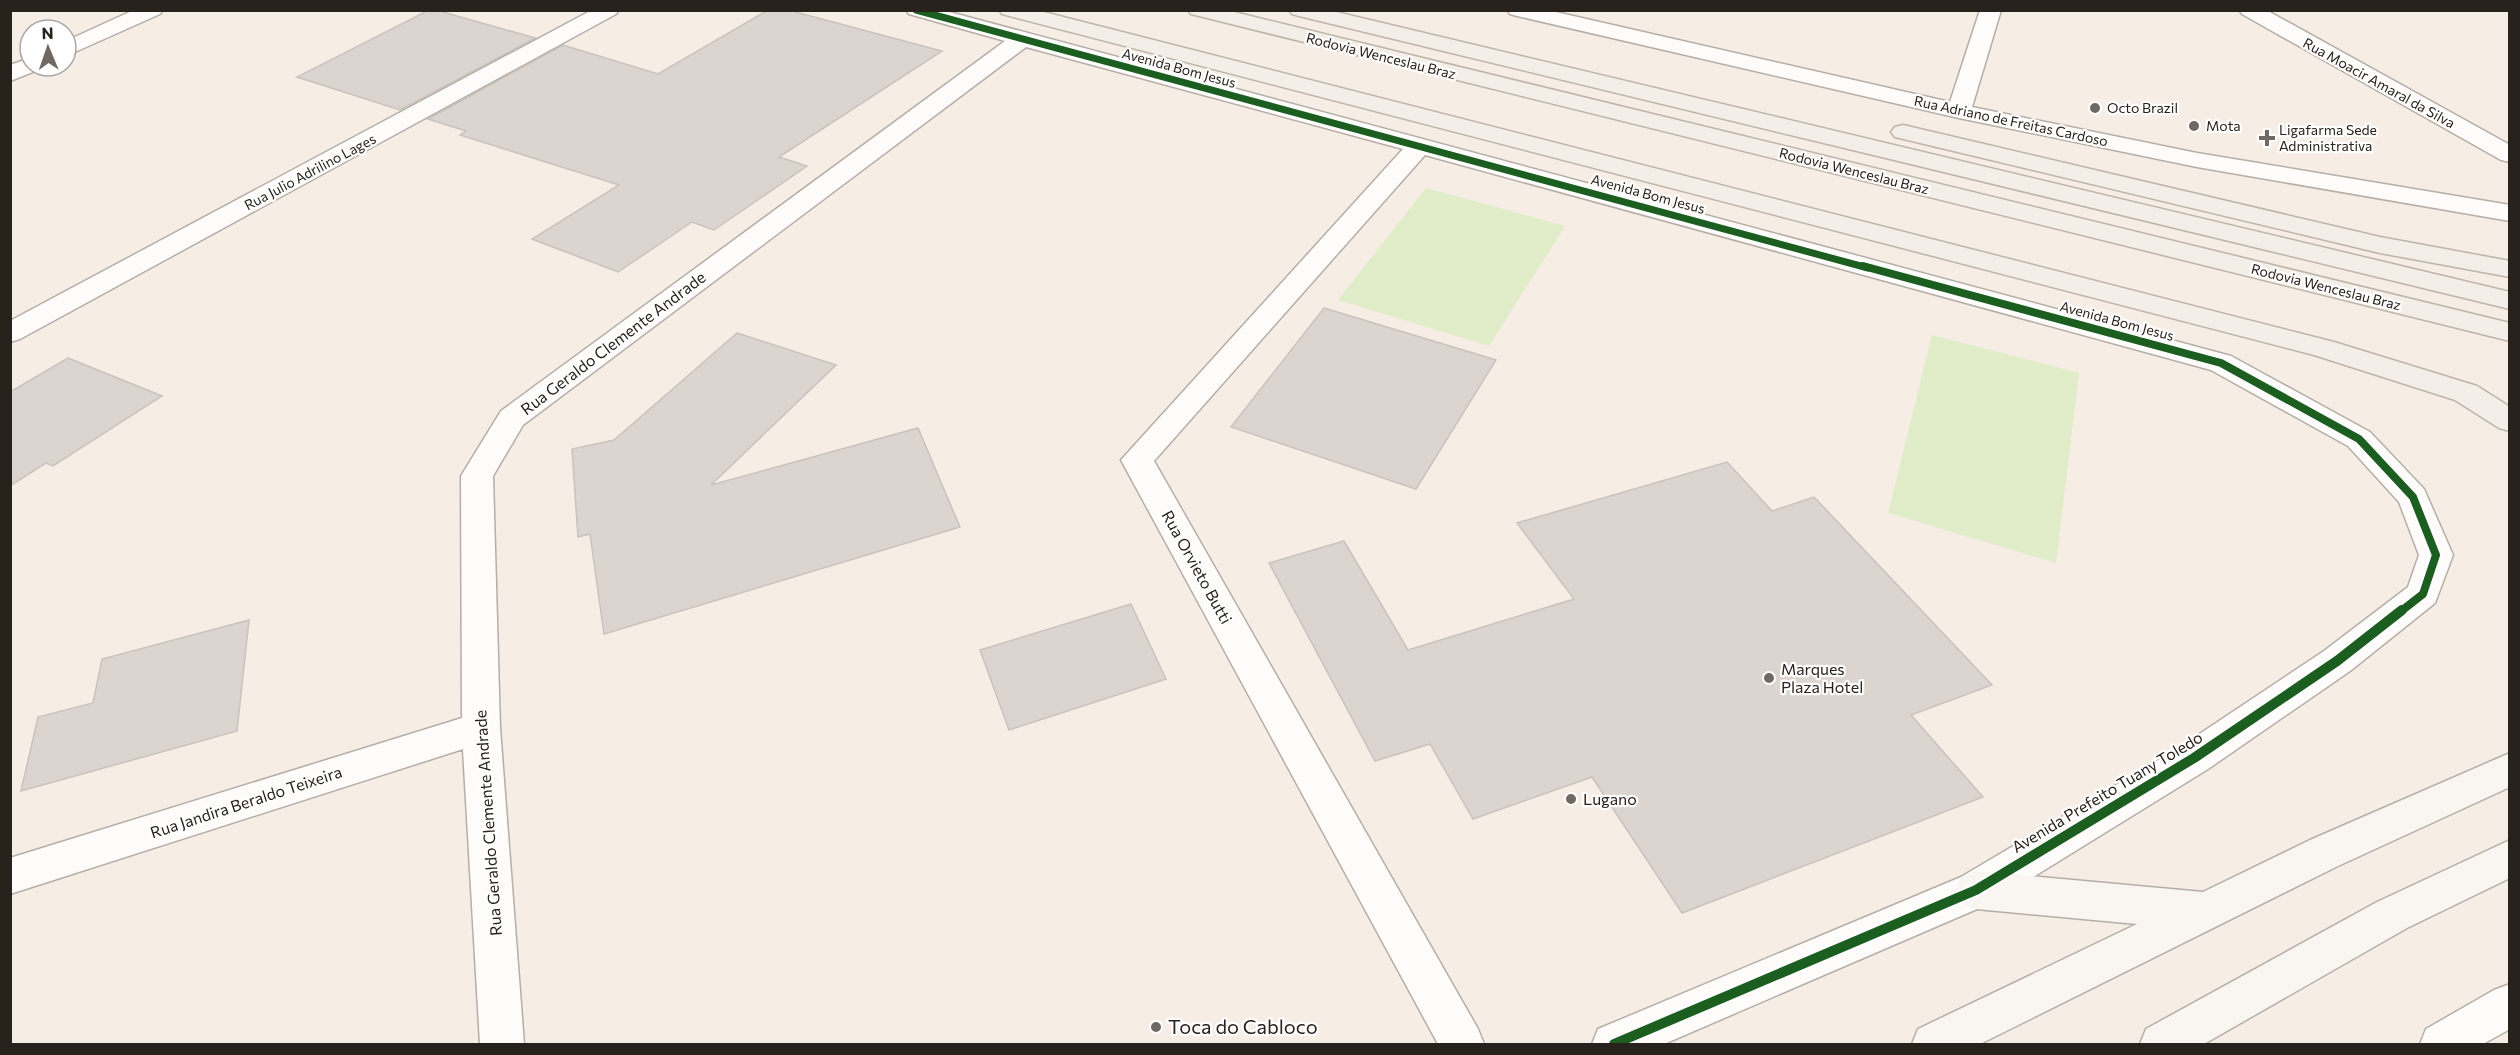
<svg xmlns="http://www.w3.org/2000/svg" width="2520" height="1055" viewBox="0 0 2520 1055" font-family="Commissioner,sans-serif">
	<rect width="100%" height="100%" fill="#f6ede5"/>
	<path fill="#e1ecc8" d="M1426,188L1565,226L1489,346L1338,300Z
		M1932,335L2079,373L2056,563L1888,513Z"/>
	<path fill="#dcd5cf" stroke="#c9c3bd" stroke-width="1.5" d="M429,10H436L535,38L400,110L297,77Z
		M768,10H788L942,51L779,157L807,166L714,230L692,222L618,272L532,239L619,185L460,135L466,131L428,119L563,45L658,74Z
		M1324,308L1496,360L1416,489L1231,427Z
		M737,333L836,365L711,485L918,428L960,527L604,634L590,534L578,537L572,449L614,440Z
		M68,358L162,396L53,466L46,463L10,486V392Z
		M1727,462L1772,511L1814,497L1992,685L1911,715L1983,797L1682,913L1592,777L1473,819L1430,744L1375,761L1269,563L1344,541L1408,650L1574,599L1517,523Z
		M1131,604L1166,679L1009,730L980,650Z
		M249,620L237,731L21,791L38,717L93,703L102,659Z"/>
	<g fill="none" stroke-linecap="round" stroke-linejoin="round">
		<g stroke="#b5aea7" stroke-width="3">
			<path id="minor" d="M134,10H163L160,14L66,56V41Z
				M592,10H619L616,14L20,339L10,342V321Z
				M906,10H942L2231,356L2370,432L2424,489L2453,555L2435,603L2350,671L2208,769L1991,903L1664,1044H1592L1598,1029L1961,877L2180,747L2324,651L2408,587L2419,555L2399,502L2348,446L2211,370L1425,155L1154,461L1478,1029L1484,1044H1438L1121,460L1403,149L1026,47L523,425L493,476L500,728L524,1044H480L463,749L10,894V858L462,718L461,476L501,411L1005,41L909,14Z
				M1507,10H1547L1950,102L1980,10H2001L1972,107L2197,153L2510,205V221L2197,167L1959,118L1517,16L1510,14Z
				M2239,10H2266L2510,145V162L2501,160L2242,14Z
				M30,58V66H41L38,70L10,81V65Z
				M2510,984V1029L2483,1044H2420L2426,1029L2494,990Z"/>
		</g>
		<g stroke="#b5aea7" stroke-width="3">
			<path id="secondary" d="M2510,753V787L2338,866L1980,1044H1912L1918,1029L2137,924L1976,909L1961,903L1955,890L1961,877L1976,871L2203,892L2310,840Z
				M2510,840V878L2407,928L2204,1044H2140L2146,1029L2377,902Z"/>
		</g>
		<g stroke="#beb4a8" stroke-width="3">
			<path id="primary" d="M999,10H1036L2334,342L2477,386L2510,407V431L2499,428L2455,400L2314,355L1002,14Z
				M1188,10H1226L2510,323V341L1191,14Z
				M1289,10H1328L2510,292V309L1299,16L1292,14Z
				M1903,125L2380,237L2510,261V277L2380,253L1895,137L1891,132L1895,127Z"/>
		</g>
		<use href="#minor" fill="#fefcfb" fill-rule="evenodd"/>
		<use href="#secondary" fill="#f9f6f2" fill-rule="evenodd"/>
		<use href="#primary" fill="#f3efe8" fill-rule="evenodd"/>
		<g stroke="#fff" stroke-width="10">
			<path id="cycleway-far2" d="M916,10L1868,268"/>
		</g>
		<g stroke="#fff" stroke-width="12">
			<path id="cycleway-far1" d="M1863,266L2221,363L2359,439L2413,497L2436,555L2423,594L2400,612"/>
		</g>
		<g stroke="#fff" stroke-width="14">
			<path id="cycleway" d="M1614,1044L1976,890L2194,758L2337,661L2402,610"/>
		</g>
		<use href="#cycleway-far2" stroke="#1b5e20" stroke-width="7"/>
		<use href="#cycleway-far1" stroke="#1b5e20" stroke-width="8"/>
		<use href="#cycleway" stroke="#1b5e20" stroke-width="10"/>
	</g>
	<g fill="#706963" stroke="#fff" stroke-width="2">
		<circle cx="2095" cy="108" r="6"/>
		<circle cx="2194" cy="126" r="6"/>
		<path d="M2264 129h6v6h6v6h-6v6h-6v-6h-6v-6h6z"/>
		<circle cx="1769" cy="678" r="6"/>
		<circle cx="1571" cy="799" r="6"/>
		<circle cx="1156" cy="1027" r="6"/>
	</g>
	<g text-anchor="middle" stroke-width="4.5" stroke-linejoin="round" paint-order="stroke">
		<g font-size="14" fill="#28221d" stroke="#fff">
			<text transform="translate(1381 56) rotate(14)" y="5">Rodovia Wenceslau Braz</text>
			<text transform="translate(1179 68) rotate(15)" y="5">Avenida Bom Jesus</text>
			<text transform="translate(2379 83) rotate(29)" y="5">Rua Moacir Amaral da Silva</text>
			<text transform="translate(2011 121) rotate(12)" y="5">Rua Adriano de Freitas Cardoso</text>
			<text transform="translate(1854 171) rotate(14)" y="5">Rodovia Wenceslau Braz</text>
			<text transform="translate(310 172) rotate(-28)" y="5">Rua Julio Adrilino Lages</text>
			<text transform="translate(1648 194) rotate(15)" y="5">Avenida Bom Jesus</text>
			<text transform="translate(2326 287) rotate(14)" y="5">Rodovia Wenceslau Braz</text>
			<text transform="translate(2117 321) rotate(15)" y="5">Avenida Bom Jesus</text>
		</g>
		<g font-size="14" fill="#28221d" stroke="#fff" text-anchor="start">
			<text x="2107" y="113">Octo Brazil</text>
			<text x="2206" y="131">Mota</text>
			<text x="2279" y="135">Ligafarma Sede<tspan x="2279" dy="16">Administrativa</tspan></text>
		</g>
		<g font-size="16" fill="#28221d" stroke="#fff">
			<text transform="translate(613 343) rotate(-37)" y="6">Rua Geraldo Clemente Andrade</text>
			<text transform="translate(1197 567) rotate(61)" y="6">Rua Orvieto Butti</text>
			<text transform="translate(2107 792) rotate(-31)" y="6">Avenida Prefeito Tuany Toledo</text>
			<text transform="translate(246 802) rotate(-18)" y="6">Rua Jandira Beraldo Teixeira</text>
			<text transform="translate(488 823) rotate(-94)" y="6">Rua Geraldo Clemente Andrade</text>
		</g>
		<g font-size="16" fill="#28221d" stroke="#fff" text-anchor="start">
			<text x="1781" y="675">Marques<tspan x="1781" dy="18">Plaza Hotel</tspan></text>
			<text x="1583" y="805">Lugano</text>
		</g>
		<g font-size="20" fill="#28221d" stroke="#fff" text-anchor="start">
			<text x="1168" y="1034">Toca do Cabloco</text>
		</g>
	</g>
	<rect width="2520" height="1055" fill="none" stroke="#28221d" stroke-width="24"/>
	<g transform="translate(48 48) rotate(358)"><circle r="28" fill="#ffffff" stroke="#a9a7a5" stroke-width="1.5"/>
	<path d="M0-4.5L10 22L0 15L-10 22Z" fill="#706963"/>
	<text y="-9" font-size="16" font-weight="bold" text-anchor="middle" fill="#28221d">N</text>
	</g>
</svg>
